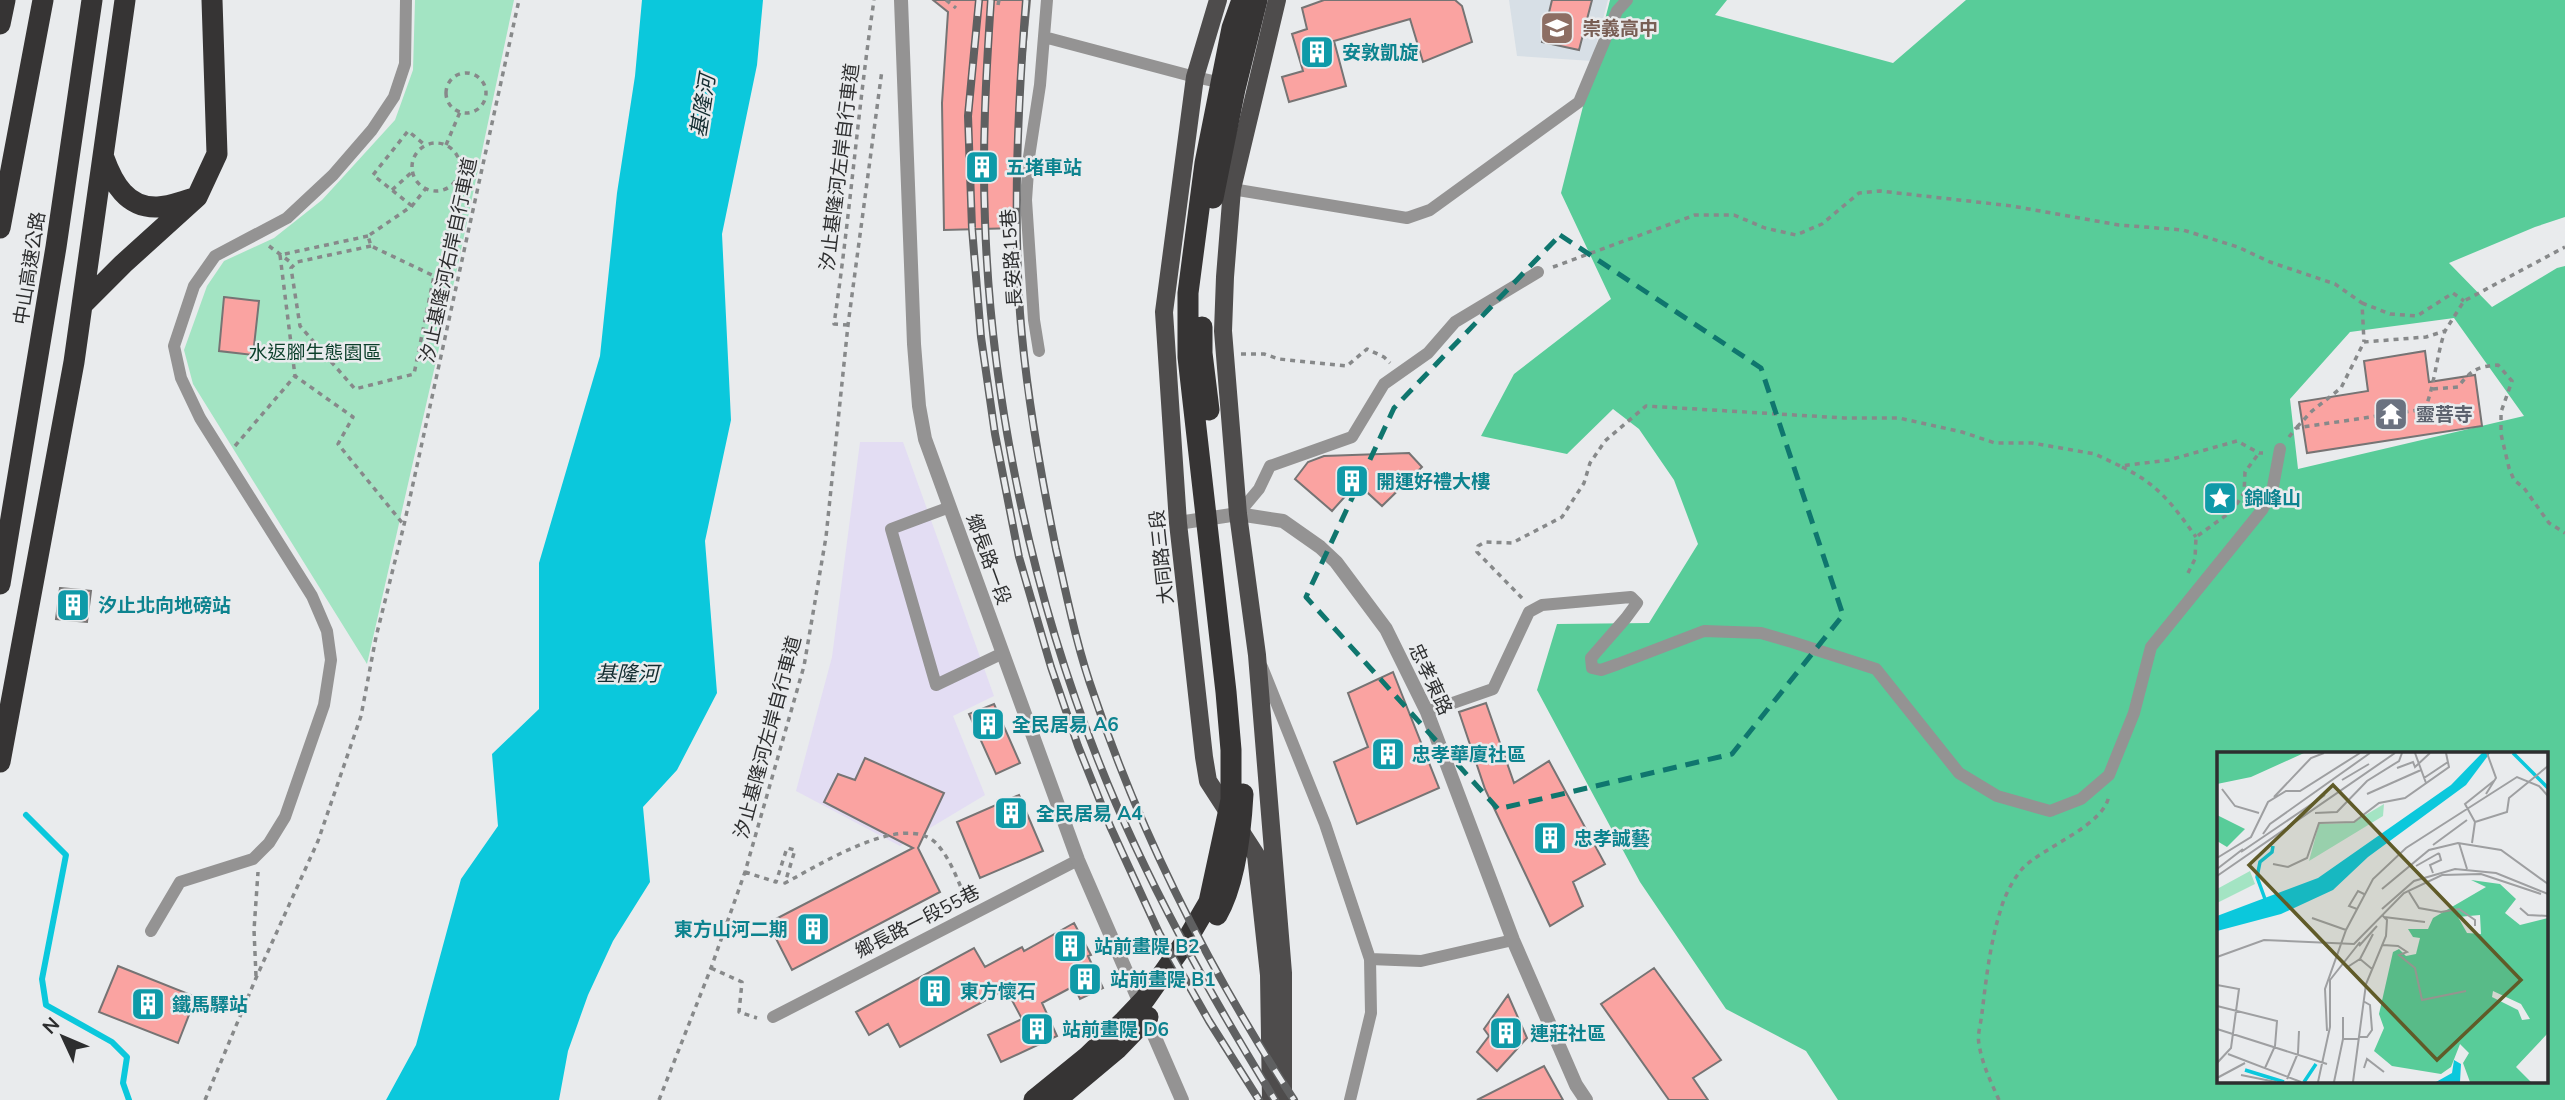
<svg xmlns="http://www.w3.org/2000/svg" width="2565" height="1100" viewBox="0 0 2565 1100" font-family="'Nunito Sans','Noto Sans TC',sans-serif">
	<rect width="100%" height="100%" fill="#e9ebed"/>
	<path fill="#d7dfe6" d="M1509,0H1608L1592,61L1517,56Z"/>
	<path fill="#e3ddf3" d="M860,442H903L994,696L953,716L985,795L900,846L796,791L832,657Z"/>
	<path fill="#a3e4c3" d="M415,0H514L457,269L367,664L193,384L184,350L207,286L224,261L274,238L322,200L395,120L413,70Z"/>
	<path fill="#58cc99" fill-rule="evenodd" d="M1610,0H1727L1715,15L1893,63L1966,0H2565V217L2535,227L2449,263L2492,307L2557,268L2565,266V1100H1838L1806,1051L1726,1009L1640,882L1537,690L1557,624L1649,623L1698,544L1674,480L1639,429L1613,409L1567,454L1481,436L1514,374L1611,299L1561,193ZM2454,318L2524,416L2298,469L2290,399L2350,332ZM2218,754H2546V1081H2218Z"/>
	<path fill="#0bc8dc" d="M642,0H763L757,65L722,234L731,420L705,541L717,693L677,770L643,807L650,882L613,941L588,995L568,1051L559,1100H386L416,1045L461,879L498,826L492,754L539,709V563L600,356L617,193L635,76Z"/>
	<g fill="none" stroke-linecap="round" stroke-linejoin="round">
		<path stroke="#0bc8dc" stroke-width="6" d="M26,815L66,855L42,979L46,1005L112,1042L127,1057L123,1083L129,1100"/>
	</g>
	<path fill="#faa3a1" stroke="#767474" stroke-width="2" d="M933,0H1030L1020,105L1017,200L1019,228L944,230L942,103L948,12Z
		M1324,0H1455L1462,6L1472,42L1423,62L1410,19L1334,41L1346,86L1289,102L1282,77L1303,71L1292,34L1307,29L1302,8Z
		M1552,0H1592L1579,50L1542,42Z
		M224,297L259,301L253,355L219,351Z
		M2425,351L2429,382L2475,375L2482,426L2307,453L2299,402L2368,391L2364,361Z
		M1409,453L1422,467L1382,506L1357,483L1332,511L1295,479L1308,462L1324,456Z
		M60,588L91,591L87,622L56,619Z
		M1393,672L1439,788L1357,824L1334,762L1368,747L1348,693Z
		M1486,703L1514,783L1549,761L1605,864L1573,882L1583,906L1550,926L1485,789L1459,712Z
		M994,704L1020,763L996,774L969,714Z
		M865,758L944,793L918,848L940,892L792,970L768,923L913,848L824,802L838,774L855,780Z
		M1019,795L1043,851L980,878L957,822Z
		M1074,923L1091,955L1088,956L1103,988L1080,999L1074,986L1042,1003L1057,1036L1001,1062L988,1035L1022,1019L1006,989L900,1047L888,1024L869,1035L856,1012L974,948L985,967L1022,947L1024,951Z
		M118,966L196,997L178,1043L99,1012Z
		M1654,968L1721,1060L1693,1078L1708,1100H1669L1601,1004Z
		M1508,995L1527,1038L1497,1071L1477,1052L1489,1036L1484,1029Z
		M1544,1066L1563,1100H1477Z"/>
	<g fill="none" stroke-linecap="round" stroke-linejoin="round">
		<path stroke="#87898a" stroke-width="3.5" stroke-dasharray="5 5" stroke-linecap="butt" d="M946,0L956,8
			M998,5L999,0
			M446 93a20 20 0 1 1 40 0a20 20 0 1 1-40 0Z
			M412 167a24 24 0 1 1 48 0a24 24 0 1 1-48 0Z
			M446,145L460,112
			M392,190L413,171
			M412,206L373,175L408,131L425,145
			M368,236L280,255L295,376L353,417L338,444L404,525
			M269,246L293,264
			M371,246L297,262L291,268L300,326L355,389L414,374L434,276L371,246L368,236L412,206L426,188
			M1553,267L1695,215H1734L1765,228L1796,235L1822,224L1859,193L1880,191L2012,206L2119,225L2183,230L2238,247L2270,262L2335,284L2362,303L2364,342
			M2362,303L2390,314L2417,316L2453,293L2464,301
			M848,325L834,324C850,216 858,108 874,0
			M1241,354H1264L1279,359L1347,366L1367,349L1384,357L1390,363
			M2433,389L2458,387C2470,371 2478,366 2498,365L2512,381L2501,412V434L2509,468L2514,480L2524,488L2549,523L2565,533
			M2297,427L2312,411L2341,388L2364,342L2426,337L2445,331L2464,301L2565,247
			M2289,437L2296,428L2425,409C2435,384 2436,357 2445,331
			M235,446L295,376
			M2122,467C2158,484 2173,505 2196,537
			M2188,573L2195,559L2196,537L2232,511L2244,493L2245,472L2259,453
			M1522,598L1477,552L1478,546L1485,542L1512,543L1562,517L1584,483L1590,463L1605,441L1646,406L1844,418H1899L1962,432L1995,443H2032L2095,454L2120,466L2169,460L2237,441L2259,453H2263
			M745,872L776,882L787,848L795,850L785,883C818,866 903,811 936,843C951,859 958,882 967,901
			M711,968L742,982L739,1012L757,1018
			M256,976L254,930L258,872
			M205,1100L256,978L318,841L361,716L376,637L404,525L519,0
			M659,1100L711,968L745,872L804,666L826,537L848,325L882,70
			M1999,1100C1991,1082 1982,1064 1979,1044C1977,1035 1981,1023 1982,1013C1986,980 1990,944 2000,912C2004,897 2012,881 2022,869C2042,847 2107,825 2109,794"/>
		<path stroke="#949393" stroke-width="12" d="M1044,37L1195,77L1227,84
			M1232,189L1407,218L1430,210L1579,102L1617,11L1627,0
			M1039,351L1034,320L1026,200L1029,157L1040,85L1047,0
			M950,507L891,529L936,685L1003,653
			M1238,514L1259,489L1270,466L1352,437L1384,384L1428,353L1455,322L1538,272
			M1262,667L1325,824L1370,959
			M1427,712L1493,689L1529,612L1542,605L1631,597L1637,603L1626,618L1591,658L1592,668L1601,670L1618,664L1704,631L1761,633L1792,642L1876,669L1959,773L1997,796L2050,811L2081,799L2109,775L2134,713L2151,647L2262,510L2272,492L2280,449
			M151,931L180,882L253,859L269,843L285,817L324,705L331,660L327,631L312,596L200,418L181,378L174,346L194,286L215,256L287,218L333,175L372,130L394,97L405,64L406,0
			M773,1017L1078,860
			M1350,1100L1371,1013L1370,959L1421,961L1513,940"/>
		<path stroke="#949393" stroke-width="14" d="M901,0L914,344L919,406L925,439L1078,860L1182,1100
			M1178,523L1238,514L1283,521L1320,547L1336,562L1386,629L1427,712L1513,940L1576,1085L1586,1100"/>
		<path stroke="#4e4c4c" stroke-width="18" d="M1218,0L1195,77L1164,312L1178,523L1204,757L1208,781L1256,855L1269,975L1271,1100
			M1277,0L1232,189L1225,277L1223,331L1238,514L1257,655L1283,973V1100"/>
		<path stroke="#363434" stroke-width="21" d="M0,24L5,0
			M104,158C113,183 127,208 157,207C169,207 183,201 195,198
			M1213,198L1235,89L1257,0
			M0,228L43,0
			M82,305L123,264L197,197L217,154L212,0
			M1202,327V353L1209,410
			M0,584L56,247L92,0
			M0,762L74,362L125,0
			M1217,915C1236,882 1241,831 1243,794
			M1034,1100L1087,1057L1124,1021L1145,999L1188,938L1209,902L1231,800V750L1226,692L1188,357V293L1205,163L1232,28L1242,0
			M1056,1100L1117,1049L1148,1017"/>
		<g stroke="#5f6061" stroke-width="8">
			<path id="rail" d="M979,0L968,116L972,228L981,337L995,434L1019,557L1051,667L1078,746L1110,826L1159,933L1209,1021L1259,1100
				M991,0C986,74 982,147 985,221C991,401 1032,593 1098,760C1145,879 1208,991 1275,1100
				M1026,0C1018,104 1013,209 1020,313C1026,393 1040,471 1056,549C1067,597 1077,648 1094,695C1142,838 1212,974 1294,1100"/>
		</g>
		<use href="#rail" stroke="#e9ebed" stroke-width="5" stroke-dasharray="16" stroke-linecap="butt"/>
	</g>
	<path fill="none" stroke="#0f766e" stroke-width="5" stroke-dasharray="14 9" stroke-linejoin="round" d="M1560,235L1761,368L1843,615L1732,754L1498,809L1306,597L1394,408Z"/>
	<defs>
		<g id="school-square" transform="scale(1.75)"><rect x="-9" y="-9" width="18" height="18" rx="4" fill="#8d6e63" stroke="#e9ebed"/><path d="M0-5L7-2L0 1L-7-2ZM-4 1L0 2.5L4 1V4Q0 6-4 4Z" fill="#fff"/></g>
		<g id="building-square" transform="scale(1.75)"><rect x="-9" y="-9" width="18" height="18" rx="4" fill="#0f9aa8" stroke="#e9ebed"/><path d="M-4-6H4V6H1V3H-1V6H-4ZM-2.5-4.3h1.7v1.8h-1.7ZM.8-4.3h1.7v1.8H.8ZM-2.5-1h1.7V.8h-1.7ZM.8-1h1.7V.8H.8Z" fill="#fff"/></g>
		<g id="temple-square" transform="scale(1.75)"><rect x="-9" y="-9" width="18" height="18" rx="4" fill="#6b7280" stroke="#e9ebed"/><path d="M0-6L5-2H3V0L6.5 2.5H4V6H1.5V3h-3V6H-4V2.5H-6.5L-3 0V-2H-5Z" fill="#fff"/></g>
		<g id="sight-square" transform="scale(1.75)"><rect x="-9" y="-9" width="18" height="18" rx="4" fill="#0f9aa8" stroke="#e9ebed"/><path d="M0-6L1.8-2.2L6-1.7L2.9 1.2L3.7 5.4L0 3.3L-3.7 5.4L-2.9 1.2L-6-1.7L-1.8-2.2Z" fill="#fff"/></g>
	</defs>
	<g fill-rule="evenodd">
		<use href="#school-square" x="1557" y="28"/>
		<use href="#building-square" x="1317" y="52"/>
		<use href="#building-square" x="982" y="167"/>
		<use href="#temple-square" x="2391" y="414"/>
		<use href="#building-square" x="1352" y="481"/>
		<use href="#sight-square" x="2220" y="498"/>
		<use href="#building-square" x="73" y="605"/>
		<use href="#building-square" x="988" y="724"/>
		<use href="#building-square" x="1388" y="754"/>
		<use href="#building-square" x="1011" y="813"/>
		<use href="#building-square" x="1550" y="838"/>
		<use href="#building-square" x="813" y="929"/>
		<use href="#building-square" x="1070" y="946"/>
		<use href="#building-square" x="1085" y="979"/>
		<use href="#building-square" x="935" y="991"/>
		<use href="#building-square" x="148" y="1004"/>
		<use href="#building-square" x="1037" y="1029"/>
		<use href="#building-square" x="1506" y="1033"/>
	</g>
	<g text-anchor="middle" stroke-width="5" stroke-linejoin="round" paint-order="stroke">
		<g font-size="19" font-weight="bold" fill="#785e54" stroke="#e9ebed" text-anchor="start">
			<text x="1582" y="35">崇義高中</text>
		</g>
		<g font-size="19" font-weight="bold" fill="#0d838f" stroke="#e9ebed" text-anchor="start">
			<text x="1342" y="59">安敦凱旋</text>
			<text x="1006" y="174">五堵車站</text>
			<text x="1376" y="488">開運好禮大樓</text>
			<text x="2244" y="505">錦峰山</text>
			<text x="98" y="612">汐止北向地磅站</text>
			<text x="1012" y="731">全民居易 A6</text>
			<text x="1412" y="761">忠孝華廈社區</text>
			<text x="1036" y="820">全民居易 A4</text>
			<text x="1574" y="845">忠孝誠藝</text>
			<text x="788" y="936" text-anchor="end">東方山河二期</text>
			<text x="1094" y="953">站前畫隄 B2</text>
			<text x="1110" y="986">站前畫隄 B1</text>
			<text x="960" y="998">東方懷石</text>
			<text x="172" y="1011">鐵馬驛站</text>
			<text x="1062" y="1036">站前畫隄 D6</text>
			<text x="1530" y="1040">連莊社區</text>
		</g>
		<g font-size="19" fill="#2d2e2f" stroke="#e9ebed">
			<text transform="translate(839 167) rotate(-83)" y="7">汐止基隆河左岸自行車道</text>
			<text transform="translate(1011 258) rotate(-94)" y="7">長安路15巷</text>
			<text transform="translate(448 260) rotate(-78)" y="7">汐止基隆河右岸自行車道</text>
			<text transform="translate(29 268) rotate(-81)" y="7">中山高速公路</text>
			<text transform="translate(1161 557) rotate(-96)" y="7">大同路三段</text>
			<text transform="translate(989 559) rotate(70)" y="7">鄉長路一段</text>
			<text transform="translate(1431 679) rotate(65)" y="7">忠孝東路</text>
			<text transform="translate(767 737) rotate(-75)" y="7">汐止基隆河左岸自行車道</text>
			<text transform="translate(917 921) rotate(-27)" y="7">鄉長路一段55巷</text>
		</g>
		<g font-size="19" fill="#0b3e2a" stroke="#e9ebed">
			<text x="315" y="359">水返腳生態園區</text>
		</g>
		<g font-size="19" font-weight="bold" fill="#5b616d" stroke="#e9ebed" text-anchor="start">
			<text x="2416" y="421">靈菩寺</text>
		</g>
		<g font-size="21" font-style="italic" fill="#142d31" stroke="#e9ebed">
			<text transform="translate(703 106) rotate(-81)" y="7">基隆河</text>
			<text x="627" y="681">基隆河</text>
		</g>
	</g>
	<g transform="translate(2217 752)">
		<rect width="331" height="331" fill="#e9ebed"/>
		<path d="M167,52L166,64L92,109L102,72L135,71ZM33,119L38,132L0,151V137Z" fill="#a3e4c3"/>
		<path d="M0,1H87L34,25L0,32ZM0,63L28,77L10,95L0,89ZM254,128L283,132L299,147L288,161L303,173L331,166V281L299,315L314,330H253L246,311L252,301L243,292L234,315L224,322L175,314L157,299L167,276L162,262L176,200L182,197L189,204L199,202L203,186L196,185L191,177H211L216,166L269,135ZM263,163L264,182L250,181L241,165ZM276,239L304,252L313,267L305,268L301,258L275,245Z" fill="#58cc99" fill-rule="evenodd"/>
		<path d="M265,1H273L249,33L151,105L116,138L64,162L0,179V164L101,126L234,33ZM237,308L244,312L243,330H219L235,321Z" fill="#0bc8dc"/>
		<path fill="none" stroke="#0bc8dc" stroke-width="3.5" d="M296,1L331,36M48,147L40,125L43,110L55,100L56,94M28,318L67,330M87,330L99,312"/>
		<path fill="none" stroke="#9e9fa1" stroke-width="2" d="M198,1L209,31M180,16L196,10L198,15L213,1M207,26L231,10M125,28L152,12M5,37L18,54L42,61M150,42L204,18M269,42L279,26L270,1M57,45L94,6L107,1M98,61L120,60L150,29L182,9L185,1M258,70L290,60L292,46L331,14M258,70L248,52L278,28M46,82L53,72L153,1M242,91L250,117M255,91L258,70M216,93L250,68M24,100L108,43M0,106L34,85L51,50L69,39H83L143,1M56,112L71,115L90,106L102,71L137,70L162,51L188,46L232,15L229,1M199,114L222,101M0,117L26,97M216,121L213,113L224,108L222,101M0,124L178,1M165,137L212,98L241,91L284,98L331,132M192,140L202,156L224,160L242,157L258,168V174M303,156L311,163L331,164M140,157L132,154L141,139L147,142M165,157L197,129L238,117L279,121L331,142M167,165L208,170M95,166L129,178M166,193L181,194L190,200L182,203L198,216L205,248L249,239M142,194L160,174M0,205L47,188L137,192L187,141L225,123L264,122L324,142M143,207L156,182M129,216L143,207L155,217M0,233L22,237L14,296L0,311M0,254L60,269L58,294L48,316M126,265V287H142M0,277L110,312M110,279L108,237L129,178L156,127L189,96L300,25L322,34L331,44M142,285H150L155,278L153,253L146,249M11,302L84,330M147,316L150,307L167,320M24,323L59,330M0,326L28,311M70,327L81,301L82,279M101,330L113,275V228L143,190M117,330L126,287M136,330L149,232L169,184L170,168L165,163"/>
		<path fill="#605b28" fill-opacity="0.15" stroke="#605b28" stroke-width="3.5" d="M116,33L304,228L220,308L32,113Z"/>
		<rect width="331" height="331" fill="none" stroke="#2d2e2f" stroke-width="3.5"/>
	</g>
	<g transform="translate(63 1037) rotate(314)" stroke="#e9ebed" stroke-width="5" paint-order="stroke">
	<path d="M0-5L12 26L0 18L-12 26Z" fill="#2d2e2f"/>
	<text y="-10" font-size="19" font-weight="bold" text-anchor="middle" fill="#2d2e2f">N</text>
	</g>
</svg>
